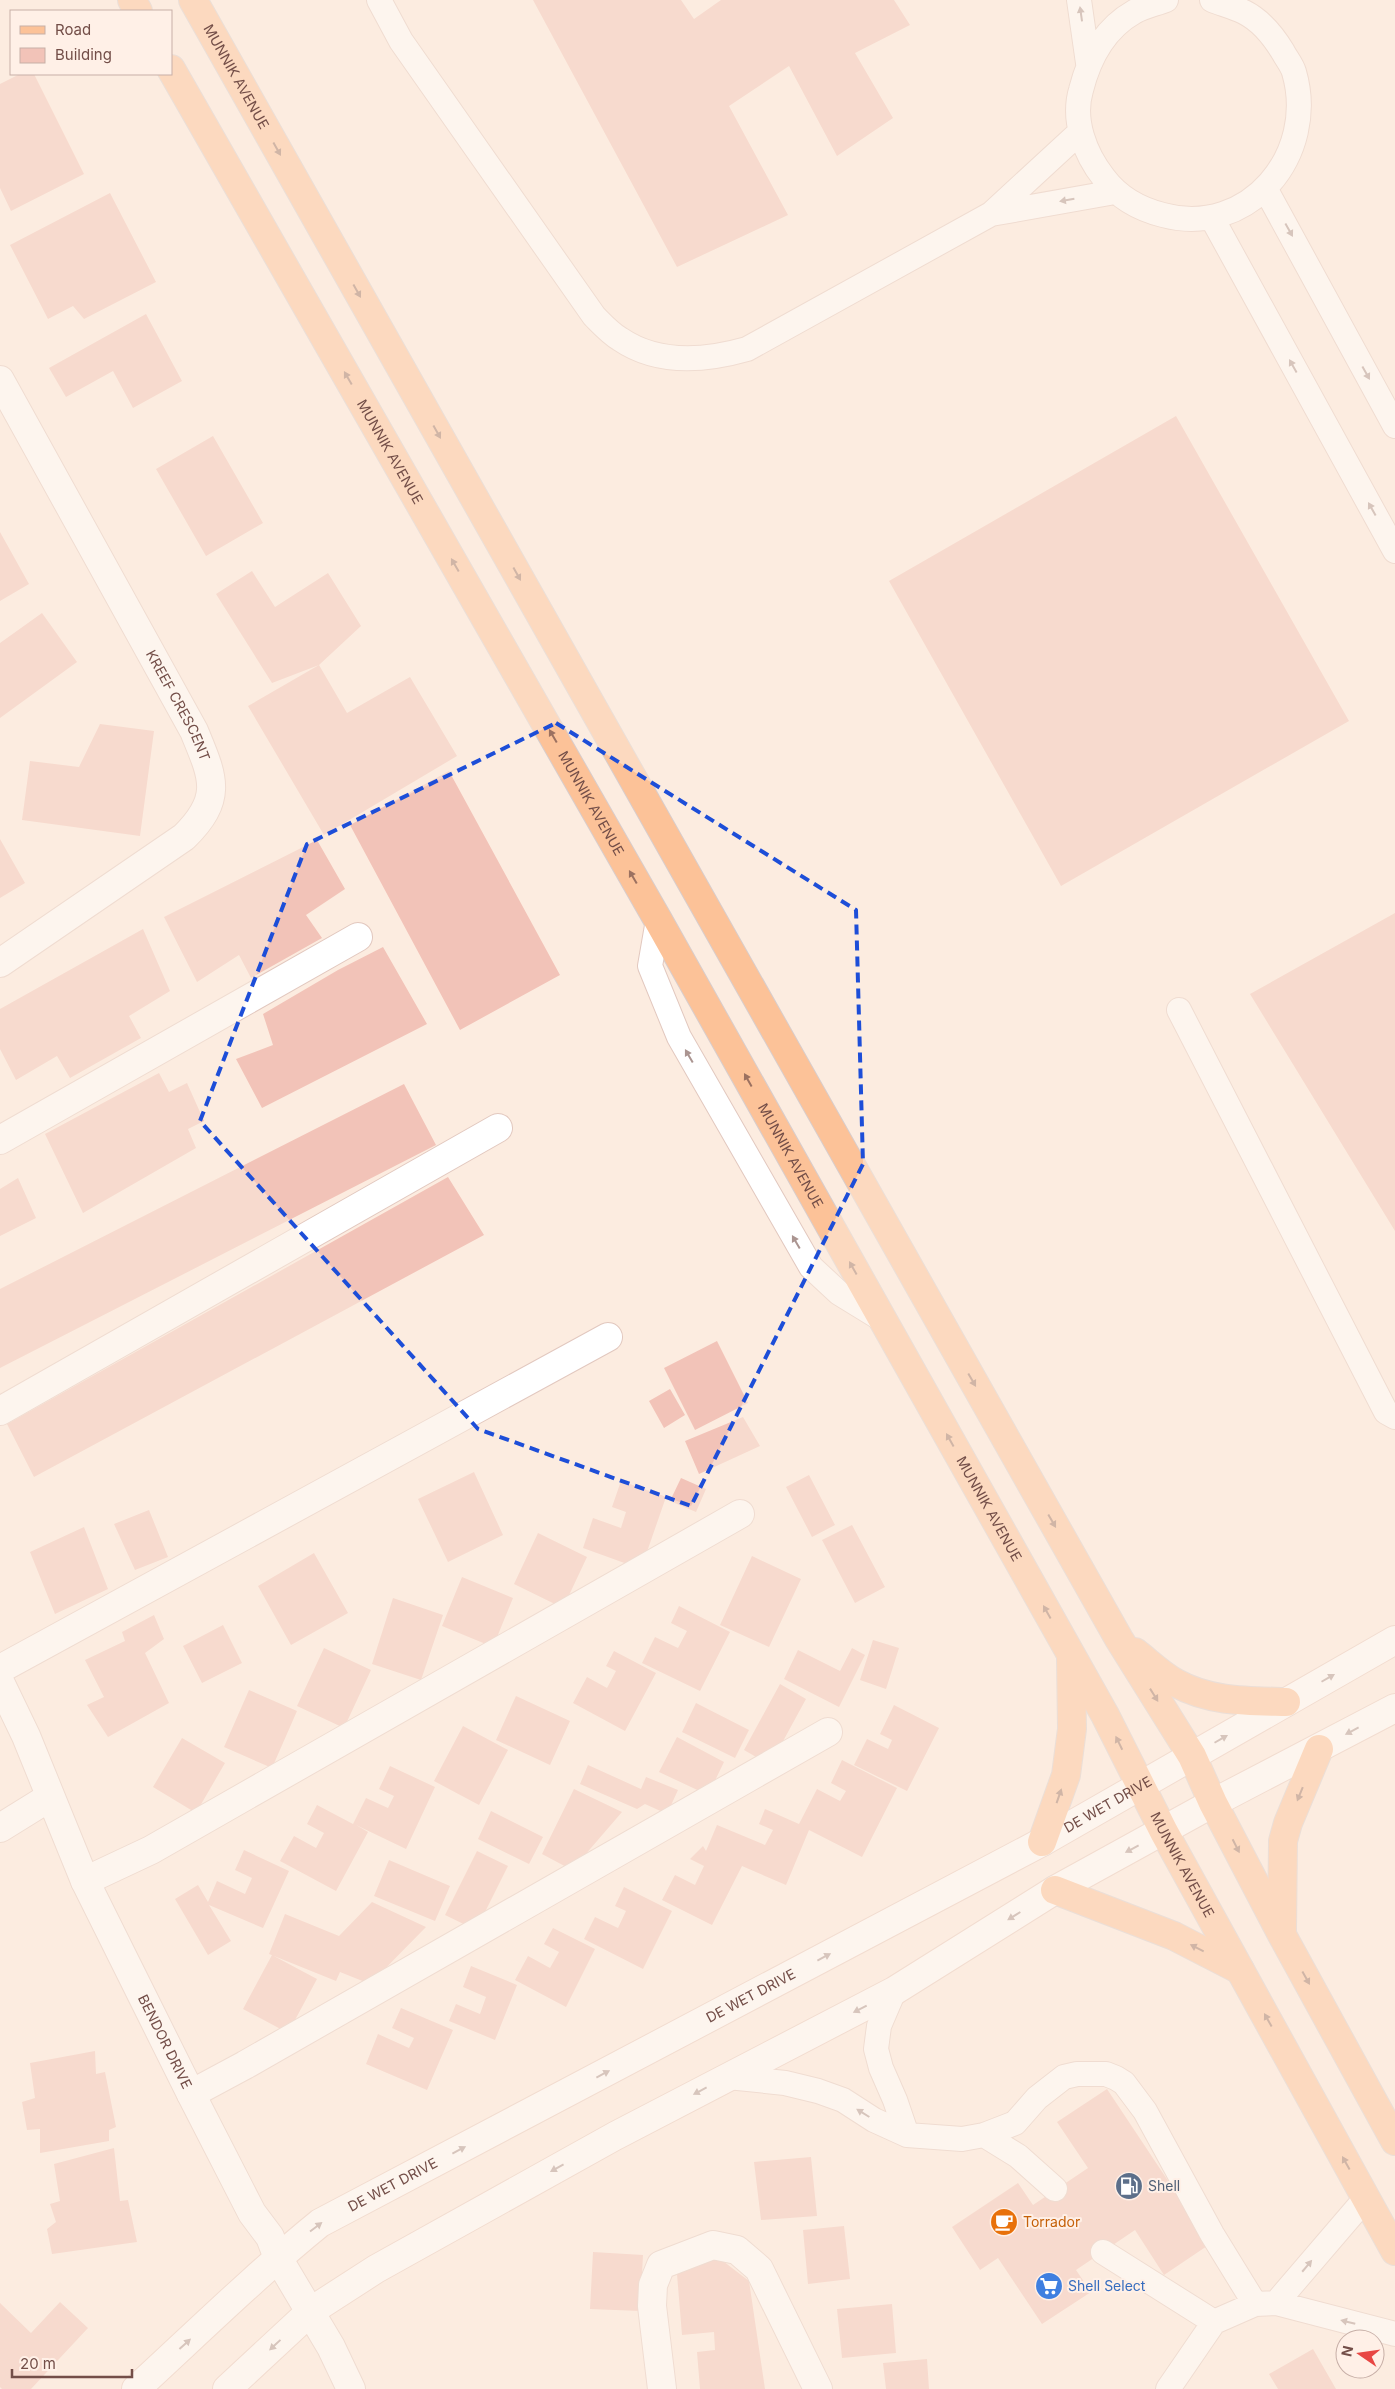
<svg xmlns="http://www.w3.org/2000/svg" width="1395" height="2389" viewBox="0 0 1395 2389" font-family="Inter,sans-serif">
	<rect width="100%" height="100%" fill="#fcece0"/>
	<path fill="#f2c3b8" d="M533,0H681L694,19L721,0H894L910,25L855,53L893,118L837,156L789,66L729,106L788,215L677,267Z
		M20,74H34L84,174L11,211L0,188V84Z
		M110,193L156,282L84,319L73,306L48,319L10,245Z
		M146,314L182,381L133,408L113,371L66,397L49,368Z
		M1176,416L1349,721L1061,886L889,581Z
		M213,436L263,523L206,556L156,469Z
		M0,532L29,584L0,601Z
		M252,571L275,607L328,573L361,626L319,665L272,683L216,594Z
		M42,613L77,662L0,718V643Z
		M319,665L347,713L410,677L457,756L324,835L248,706Z
		M100,724L154,731L140,836L22,820L30,761L79,767Z
		M449,771L560,975L460,1030L350,825Z
		M0,839L25,883L0,898Z
		M317,840L345,889L306,915L322,938L251,978L239,955L197,982L164,917Z
		M1395,913V1231L1250,994Z
		M143,929L170,991L129,1016L141,1038L70,1078L57,1056L16,1080L0,1049V1009Z
		M383,947L427,1024L262,1108L236,1059L273,1045L263,1014L338,970Z
		M159,1073L169,1092L187,1083L204,1121L188,1129L196,1148L83,1213L45,1134Z
		M404,1084L436,1145L0,1368V1289Z
		M448,1177L484,1235L34,1477L7,1424Z
		M18,1178L36,1218L0,1236V1189Z
		M717,1341L748,1403L695,1430L664,1368Z
		M670,1389L685,1415L664,1428L649,1401Z
		M743,1417L760,1446L699,1474L685,1441Z
		M474,1472L503,1535L448,1562L418,1499Z
		M809,1475L835,1525L812,1537L786,1487Z
		M681,1478L706,1489L696,1512L670,1501Z
		M621,1481L666,1497L641,1569L583,1548L593,1518L621,1528L626,1512L612,1507Z
		M149,1510L168,1557L135,1570L114,1524Z
		M852,1525L885,1587L855,1603L822,1540Z
		M84,1527L108,1589L55,1614L30,1552Z
		M538,1533L587,1557L563,1608L514,1584Z
		M314,1553L348,1613L291,1645L258,1586Z
		M752,1556L801,1579L769,1647L720,1625Z
		M462,1577L513,1598L493,1647L442,1626Z
		M393,1598L443,1615L421,1680L372,1664Z
		M679,1606L730,1632L700,1691L642,1663L655,1637L678,1648L687,1631L671,1623Z
		M154,1615L164,1639L145,1653L169,1703L108,1737L87,1705L104,1697L85,1660L125,1641L122,1632Z
		M223,1625L242,1663L202,1683L183,1646Z
		M873,1640L899,1648L886,1689L860,1680Z
		M324,1648L371,1670L344,1728L297,1706Z
		M852,1648L865,1655L839,1707L784,1679L798,1650L840,1671Z
		M614,1651L656,1673L625,1731L573,1703L587,1677L607,1688L616,1671L606,1666Z
		M780,1684L806,1699L770,1765L744,1750Z
		M249,1690L297,1711L272,1768L224,1747Z
		M516,1696L570,1721L550,1765L496,1740Z
		M696,1703L749,1730L735,1758L682,1732Z
		M894,1705L939,1728L907,1791L854,1765L867,1739L888,1749L892,1740L880,1734Z
		M463,1726L508,1750L479,1805L434,1781Z
		M677,1737L724,1762L708,1795L659,1772Z
		M182,1738L225,1763L196,1813L153,1787Z
		M842,1760L897,1788L862,1857L809,1830L786,1885L742,1866L712,1925L662,1900L675,1875L695,1885L704,1866L690,1859L703,1846L706,1851L717,1825L765,1845L773,1830L759,1824L765,1809L799,1824L817,1789L840,1801L846,1791L831,1783Z
		M588,1765L641,1789L646,1777L678,1790L667,1814L645,1804L637,1809L580,1784Z
		M390,1766L435,1787L406,1849L356,1825L368,1832L336,1891L280,1861L294,1836L316,1848L324,1833L307,1824L317,1805L353,1824L366,1798L388,1808L394,1796L379,1789Z
		M574,1789L622,1812L572,1870L542,1854Z
		M491,1811L543,1837L529,1864L478,1839Z
		M244,1850L289,1871L263,1928L209,1905L231,1941L208,1955L175,1899L198,1885L208,1902L217,1881L245,1894L252,1878L235,1870Z
		M477,1851L508,1866L476,1930L445,1915Z
		M389,1860L450,1886L435,1921L374,1896Z
		M624,1887L672,1911L643,1969L584,1939L595,1917L618,1928L626,1911L615,1906Z
		M372,1902L426,1927L370,1984L340,1972L336,1981L269,1954L285,1914L339,1936Z
		M553,1928L595,1949L566,2007L515,1980L528,1956L550,1968L559,1952L544,1944Z
		M272,1955L317,1979L288,2033L243,2009Z
		M471,1966L517,1985L495,2040L449,2021L456,2004L480,2014L486,1997L463,1987Z
		M401,2008L453,2030L427,2090L366,2064L378,2034L409,2048L414,2038L392,2028Z
		M95,2051L96,2074L105,2072L116,2127L109,2130V2141L40,2153V2129L27,2130L22,2102L35,2098L30,2063Z
		M1107,2089L1210,2244L1164,2275L1135,2230L1076,2270L1091,2292L1042,2324L998,2258L980,2270L952,2227L1018,2183L1033,2205L1088,2168L1057,2122Z
		M114,2148L120,2201L128,2200L137,2242L52,2254L47,2229L56,2222L50,2204L60,2201L54,2164Z
		M811,2157L817,2216L761,2220L754,2162Z
		M844,2226L850,2279L808,2284L803,2230Z
		M593,2252L643,2255L640,2311L590,2309Z
		M719,2258L749,2281L765,2389H700L697,2352L715,2350L714,2332L682,2335L676,2262Z
		M60,2302L88,2328L31,2389H2L0,2387V2303L31,2333Z
		M892,2304L896,2353L842,2358L837,2309Z
		M1313,2349L1336,2389H1278L1269,2374Z
		M927,2359L929,2389H886L883,2363Z"/>
	<g fill="none" stroke-linecap="round" stroke-linejoin="round">
		<g stroke="#e2c8bf" stroke-width="26">
			<path id="lane" d="M379,0L401,41L594,316C602,324 610,333 620,339C658,365 705,361 747,349L991,214L1080,132
				M1079,0L1088,63
				M1166,0C1156,4 1144,6 1134,12C1104,29 1089,58 1081,90C1072,120 1085,154 1104,178C1119,198 1139,209 1163,215C1249,238 1318,154 1294,72C1292,65 1286,58 1283,52C1274,37 1260,20 1244,12C1234,7 1222,4 1212,0
				M1265,188L1395,426
				M991,214L1115,192
				M1212,218L1395,551
				M658,920L650,966L679,1037L811,1267L839,1293L883,1320
				M1179,1010L1386,1412L1395,1417
				M894,1991L879,2026L876,2049L881,2068L895,2100L907,2135
				M728,2077L785,2083L818,2091L843,2100L874,2120L907,2135L962,2139L984,2135L1015,2123L1037,2098L1064,2077L1077,2074H1106L1116,2078L1124,2083L1145,2111L1212,2234L1255,2304
				M984,2135L1018,2156L1055,2189
				M1103,2252L1214,2322
				M1276,2303L1366,2198
				M1168,2389L1214,2322L1255,2304L1276,2303L1395,2334"/>
		</g>
		<g stroke="#e2c8bf" stroke-width="30">
			<g id="street">
				<path id="s1" d="M0,380L194,731C213,777 224,798 184,837L0,963"/>
				<path d="M0,1140L358,937"/>
				<path d="M0,1411L498,1128"/>
				<path d="M0,1669L608,1337"/>
				<path id="s2" d="M0,1682L26,1736L85,1881L191,2094L252,2213L270,2237L278,2258L331,2347L351,2389"/>
				<path d="M0,1828L50,1797"/>
				<path d="M85,1881L151,1850L740,1514"/>
				<path d="M191,2094L245,2065L828,1732"/>
				<path d="M662,2389L652,2306L653,2285L661,2265L713,2245L737,2250L759,2269L818,2389"/>
			</g>
		</g>
		<g stroke="#e7c8bc" stroke-width="30">
			<g id="secondary">
				<path id="s3" d="M136,2389C197,2333 256,2275 320,2223L1042,1842L1395,1640"/>
				<path d="M227,2389L311,2311L376,2269L615,2136L894,1991L1055,1890L1213,1803L1395,1708"/>
			</g>
		</g>
		<g stroke="#d8cdcc" stroke-width="30">
			<g id="primary">
				<path d="M132,0L138,11"/>
				<path id="s4" d="M193,0L1119,1639L1192,1756L1213,1803L1282,1935L1395,2141"/>
				<path id="s5" d="M171,69L658,920L1105,1715L1164,1832L1395,2251"/>
				<path d="M1135,1652C1148,1662 1161,1675 1176,1683C1210,1702 1248,1701 1286,1702"/>
				<path d="M1042,1842L1066,1775L1072,1729L1071,1658"/>
				<path d="M1055,1890L1174,1936L1240,1970"/>
				<path d="M1282,1930L1283,1841L1288,1823L1319,1749"/>
			</g>
		</g>
		<use href="#lane" stroke="#fff" stroke-width="24"/>
		<use href="#street" stroke="#fff" stroke-width="28"/>
		<use href="#secondary" stroke="#fff" stroke-width="28"/>
		<use href="#primary" stroke="#fcc298" stroke-width="28"/>
	</g>
	<defs><path id="oneway-solid" d="M-6-.8H1V-3.2L6.5 0L1 3.2V.8H-6Z" transform="scale(1.25)"/></defs>
	<g fill="#ab9591">
		<use href="#oneway-solid" transform="translate(1081 14) rotate(-98)"/>
		<use href="#oneway-solid" transform="translate(1067 200) rotate(170)"/>
		<use href="#oneway-solid" transform="translate(1289 230) rotate(61)"/>
		<use href="#oneway-solid" transform="translate(1293 366) rotate(-119)"/>
		<use href="#oneway-solid" transform="translate(1366 373) rotate(61)"/>
		<use href="#oneway-solid" transform="translate(1372 509) rotate(-119)"/>
		<use href="#oneway-solid" transform="translate(689 1056) rotate(-120)"/>
		<use href="#oneway-solid" transform="translate(796 1242) rotate(-120)"/>
		<use href="#oneway-solid" transform="translate(1328 1678) rotate(-30)"/>
		<use href="#oneway-solid" transform="translate(1352 1731) rotate(152)"/>
		<use href="#oneway-solid" transform="translate(1221 1739) rotate(-30)"/>
		<use href="#oneway-solid" transform="translate(1132 1849) rotate(152)"/>
		<use href="#oneway-solid" transform="translate(1014 1916) rotate(148)"/>
		<use href="#oneway-solid" transform="translate(824 1957) rotate(-28)"/>
		<use href="#oneway-solid" transform="translate(860 2009) rotate(153)"/>
		<use href="#oneway-solid" transform="translate(603 2074) rotate(-28)"/>
		<use href="#oneway-solid" transform="translate(700 2091) rotate(152)"/>
		<use href="#oneway-solid" transform="translate(863 2113) rotate(-148)"/>
		<use href="#oneway-solid" transform="translate(459 2150) rotate(-28)"/>
		<use href="#oneway-solid" transform="translate(557 2168) rotate(151)"/>
		<use href="#oneway-solid" transform="translate(316 2227) rotate(-37)"/>
		<use href="#oneway-solid" transform="translate(1307 2266) rotate(-50)"/>
		<use href="#oneway-solid" transform="translate(1348 2322) rotate(-166)"/>
		<use href="#oneway-solid" transform="translate(185 2344) rotate(-42)"/>
		<use href="#oneway-solid" transform="translate(275 2345) rotate(137)"/>
	</g>
	<g fill="#9c7160">
		<use href="#oneway-solid" transform="translate(277 149) rotate(61)"/>
		<use href="#oneway-solid" transform="translate(357 291) rotate(61)"/>
		<use href="#oneway-solid" transform="translate(348 378) rotate(-120)"/>
		<use href="#oneway-solid" transform="translate(437 432) rotate(61)"/>
		<use href="#oneway-solid" transform="translate(455 565) rotate(-120)"/>
		<use href="#oneway-solid" transform="translate(517 574) rotate(61)"/>
		<use href="#oneway-solid" transform="translate(553 736) rotate(-120)"/>
		<use href="#oneway-solid" transform="translate(633 877) rotate(-120)"/>
		<use href="#oneway-solid" transform="translate(748 1080) rotate(-119)"/>
		<use href="#oneway-solid" transform="translate(853 1268) rotate(-119)"/>
		<use href="#oneway-solid" transform="translate(972 1380) rotate(60)"/>
		<use href="#oneway-solid" transform="translate(950 1440) rotate(-119)"/>
		<use href="#oneway-solid" transform="translate(1052 1521) rotate(60)"/>
		<use href="#oneway-solid" transform="translate(1047 1612) rotate(-119)"/>
		<use href="#oneway-solid" transform="translate(1154 1695) rotate(58)"/>
		<use href="#oneway-solid" transform="translate(1119 1743) rotate(-116)"/>
		<use href="#oneway-solid" transform="translate(1300 1794) rotate(112)"/>
		<use href="#oneway-solid" transform="translate(1059 1796) rotate(-71)"/>
		<use href="#oneway-solid" transform="translate(1236 1846) rotate(63)"/>
		<use href="#oneway-solid" transform="translate(1197 1948) rotate(-153)"/>
		<use href="#oneway-solid" transform="translate(1306 1978) rotate(61)"/>
		<use href="#oneway-solid" transform="translate(1268 2020) rotate(-119)"/>
		<use href="#oneway-solid" transform="translate(1346 2163) rotate(-119)"/>
	</g>
	<path d="M0 0H1395V2389H0ZM556,723L856,910L863,1164L691,1506L478,1429L200,1121L307,844Z" fill="#fcece0" fill-opacity=".55" fill-rule="evenodd"/>
	<path fill="none" stroke="#1d4ed8" stroke-width="4" stroke-dasharray="10 6" stroke-linejoin="round" d="M556,723L856,910L863,1164L691,1506L478,1429L200,1121L307,844Z"/>
	<defs>
		<g id="fuel-disc" transform="scale(1.4375)"><circle r="9.5" fill="#5c6f8a" stroke="#fff0e7"/><path d="M-5.5-6h7V0h2V4h1.3V-2.5L3-4.5l.8-.8L6-3V5H2.5V1h-1V6h-7ZM-4.2-4.7v3.2H.2V-4.7Z" fill="#fff"/></g>
		<g id="cafe-disc" transform="scale(1.4375)"><circle r="9.5" fill="#e8710a" stroke="#fff0e7"/><path d="M-5.5-4.5H6V0H3Q3 3.5 0 3.5H-2.5Q-5.5 3.5-5.5 0ZM3-3.2v2h1.7v-2ZM-6 4.5H4V6H-6Z" fill="#fff"/></g>
		<g id="supermarket-disc" transform="scale(1.4375)"><circle r="9.5" fill="#3f7fe0" stroke="#fff0e7"/><path d="M-6-5.5h2.5l.6 2H6L4.5 2H-2.5L-4.4-4H-6ZM-1.5 3.2a1.3 1.3 0 1 0 .1 0ZM3 3.2a1.3 1.3 0 1 0 .1 0Z" fill="#fff"/></g>
	</defs>
	<g fill-rule="evenodd">
		<use href="#fuel-disc" x="1129" y="2186"/>
		<use href="#cafe-disc" x="1004" y="2222"/>
		<use href="#supermarket-disc" x="1049" y="2286"/>
	</g>
	<g text-anchor="middle" stroke-width="4" stroke-linejoin="round" paint-order="stroke">
		<g font-size="14" fill="#734e48" stroke="#fff0e7">
			<text dy="5" stroke="none"><textPath href="#s4" startOffset="88">MUNNIK AVENUE</textPath></text>
			<text dy="5" stroke="none"><textPath href="#s5" startOffset="441">MUNNIK AVENUE</textPath></text>
			<text dy="5" stroke="none"><textPath href="#s1" startOffset="371">KREEF CRESCENT</textPath></text>
			<text dy="5" stroke="none"><textPath href="#s5" startOffset="846">MUNNIK AVENUE</textPath></text>
			<text dy="5" stroke="none"><textPath href="#s5" startOffset="1251">MUNNIK AVENUE</textPath></text>
			<text dy="5" stroke="none"><textPath href="#s5" startOffset="1656">MUNNIK AVENUE</textPath></text>
			<text dy="5" stroke="none"><textPath href="#s3" startOffset="1140">DE WET DRIVE</textPath></text>
			<text dy="5" stroke="none"><textPath href="#s5" startOffset="2061">MUNNIK AVENUE</textPath></text>
			<text dy="5" stroke="none"><textPath href="#s3" startOffset="735">DE WET DRIVE</textPath></text>
			<text dy="5" stroke="none"><textPath href="#s2" startOffset="396">BENDOR DRIVE</textPath></text>
			<text dy="5" stroke="none"><textPath href="#s3" startOffset="330">DE WET DRIVE</textPath></text>
		</g>
		<g font-size="14" fill="#4e5e75" stroke="#fff0e7" text-anchor="start">
			<text x="1148" y="2191">Shell</text>
		</g>
		<g font-size="14" fill="#c56008" stroke="#fff0e7" text-anchor="start">
			<text x="1023" y="2227">Torrador</text>
		</g>
		<g font-size="14" fill="#366cbe" stroke="#fff0e7" text-anchor="start">
			<text x="1068" y="2291">Shell Select</text>
		</g>
	</g>
	<rect x="10" y="10" width="162" height="65" fill="#fff0e7" stroke="#c7afa7"/>
	<rect x="20" y="26" width="25" height="8" fill="#fcc298" stroke="#c7afa7"/>
	<text x="55" y="35" font-size="15" fill="#734e48">Road</text>
	<rect x="20" y="48" width="25" height="15" fill="#f2c3b8" stroke="#c7afa7"/>
	<text x="55" y="60" font-size="15" fill="#734e48">Building</text>
	<g transform="translate(1360 2354) rotate(283)"><circle r="24" fill="#fff0e7" stroke="#c7afa7"/>
	<path d="M0-4L9 19L0 12L-9 19Z" fill="#e84744"/>
	<text y="-8" font-size="14" font-weight="bold" text-anchor="middle" fill="#734e48">N</text>
	</g>
	<path d="M12 2369v8h120v-8" fill="none" stroke="#734e48" stroke-width="2.5"/>
	<text x="20" y="2369" font-size="15" fill="#734e48" stroke="#fff0e7" stroke-width="4" paint-order="stroke">20 m</text>
</svg>
